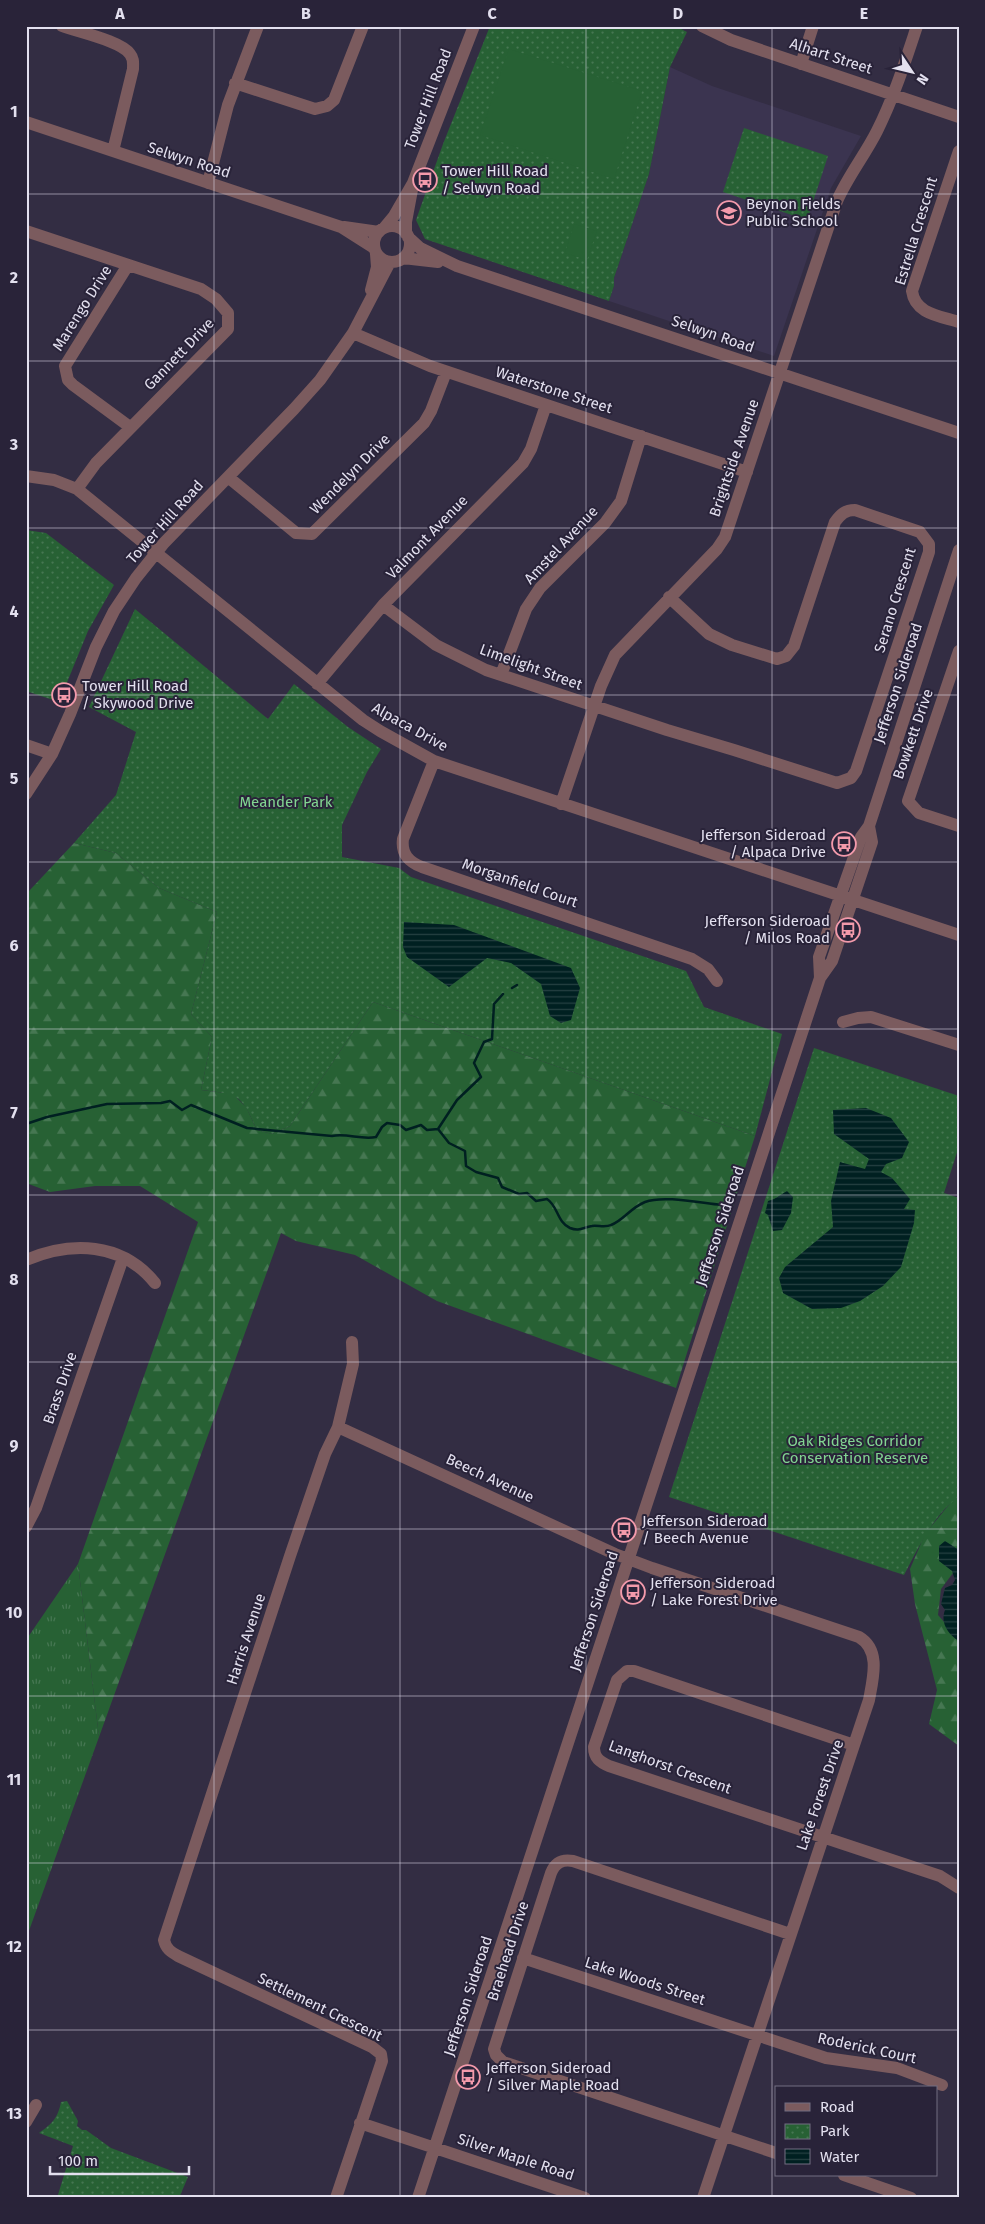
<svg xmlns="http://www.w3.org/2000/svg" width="985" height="2224" viewBox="0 0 985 2224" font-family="'Fira Sans',sans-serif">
	<defs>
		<pattern id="grass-tufts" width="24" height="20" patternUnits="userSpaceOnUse" patternTransform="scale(1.25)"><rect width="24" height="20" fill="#276134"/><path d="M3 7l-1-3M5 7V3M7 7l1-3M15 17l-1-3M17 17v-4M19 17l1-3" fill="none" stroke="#467752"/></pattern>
		<pattern id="forest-firs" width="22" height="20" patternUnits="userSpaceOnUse" patternTransform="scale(1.25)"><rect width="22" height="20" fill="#276134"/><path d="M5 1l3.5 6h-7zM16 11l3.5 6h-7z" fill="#467752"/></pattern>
		<pattern id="park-dots" width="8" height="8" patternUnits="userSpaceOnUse" patternTransform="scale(1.25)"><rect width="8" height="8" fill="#276134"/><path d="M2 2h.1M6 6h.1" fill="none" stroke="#467752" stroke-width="1.8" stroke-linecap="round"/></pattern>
		<pattern id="water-rules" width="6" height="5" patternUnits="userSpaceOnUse" patternTransform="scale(1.25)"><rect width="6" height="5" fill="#002021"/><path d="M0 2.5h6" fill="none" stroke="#254042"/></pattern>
	</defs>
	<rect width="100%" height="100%" fill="#332d43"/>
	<path fill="#3b3450" d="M670,67L712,86L861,136L831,188L774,356L609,301L614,286V278L649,174Z"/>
	<path fill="url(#grass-tufts)" d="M78,1564L99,1737L26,1939V1640Z"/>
	<path fill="url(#forest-firs)" d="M74,843L116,853L159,888L217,912L191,1014L212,1037L201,1090L233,1094L246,1107L257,1130L272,1134L290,1126L373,1002L755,1136L676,1388L437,1301L355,1255L296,1241L281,1233L99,1737L78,1564L198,1222L140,1186H95L50,1192L26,1183V889L29,891Z
		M959,1497V1565L941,1589L938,1615L959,1639V1746L929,1724L937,1690L915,1604L910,1569L925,1534L952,1501Z"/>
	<path fill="url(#park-dots)" d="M490,26H675L687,32L670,67L649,174L614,278V286L609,301L425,239L416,220L443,144Z
		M744,128L828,156L807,220L723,192Z
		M26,530L46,533L114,585L88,631L59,702L26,691Z
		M135,609L268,719L294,684L348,727L381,749L367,772L342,825V857L399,868L411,877L686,971L704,1007L782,1034L755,1136L373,1002L290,1126L272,1134L257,1130C240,1093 240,1095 201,1090L212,1037L191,1014L217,912L159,888L116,853L74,843L116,795L136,732L89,707Z
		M814,1048L959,1096V1146L944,1193L959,1198V1497C934,1513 918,1549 904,1575L669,1497Z
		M67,2101L78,2121L77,2126L82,2130H86L111,2148L188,2177L179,2198H57L73,2146L39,2133C52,2124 58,2118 61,2102Z"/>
	<path fill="#276134" d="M509,49L642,91L614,179L480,135Z
		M574,224L597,231L587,260L565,253Z"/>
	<path fill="url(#water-rules)" d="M404,922L454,925L571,968L580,988L571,1020L561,1023L550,1016L541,984L511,963L487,958L449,987L407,957L403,947Z
		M866,1108L891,1118L909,1142L902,1158L886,1164L881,1172L892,1178L910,1199L904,1209L915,1210L914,1223L901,1267L883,1286L860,1301L841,1308L812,1309L783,1293L779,1278L785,1267L833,1227L831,1201L840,1162L865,1169L869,1159L834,1134L833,1110Z
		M787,1191L793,1197L791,1213L782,1230L773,1231L768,1215L765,1213L768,1201L774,1199Z
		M945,1541L959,1550V1641C948,1634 940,1623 945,1610L941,1604L945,1588L952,1585L955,1580L952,1571L939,1561V1546Z"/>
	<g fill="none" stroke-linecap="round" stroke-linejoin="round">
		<path stroke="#002021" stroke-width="2.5" d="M512,988L517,985
			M26,1124L47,1117L107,1104L161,1103L170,1101L182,1110L191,1105L247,1128L332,1136C347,1133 361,1140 376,1137L382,1127L387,1123L400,1125L406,1130L421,1125L427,1130L438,1129
			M438,1129L449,1143L465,1151L466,1166L476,1172L498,1178L502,1187L519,1194L527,1193L536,1201L547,1199C558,1206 557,1222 570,1228C580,1232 583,1227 592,1226C598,1225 605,1228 611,1225C623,1221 630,1208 645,1202C664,1195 700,1203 721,1205
			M438,1129L457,1100L481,1077L474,1063L484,1042L492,1039L494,1004L503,994"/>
		<path stroke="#7b5b5e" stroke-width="12" d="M62,26C78,32 121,41 130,54C134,59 133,63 133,69L113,151
			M702,26L731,40L959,117
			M801,64L813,26
			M235,83L315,109L327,106L334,100L363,26
			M26,122L341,227L374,248
			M959,151L912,291C915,314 940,316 959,322
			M208,183L228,105L258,26
			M374 244a18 18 0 1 1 36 0a18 18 0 1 1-36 0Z
			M344,227L379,232
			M384,228L394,216L413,183L474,26
			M26,231L201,289L216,299L228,313V329L224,333L96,463L77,489
			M406,234V222L412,190
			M408,237L420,248L457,266L959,433
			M403,258L438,262
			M128,265L65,366L68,380L73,385L130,427
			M371,290L377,267L376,254
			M353,333L430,366L747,472
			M26,476L54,480L77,489L363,720L380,731L434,761L959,935
			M228,477L296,533L312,534L424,423L431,411L446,372
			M383,605L436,645L486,670L667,730L734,750L837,783L851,778L856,771L929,552V544L920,532L855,510C845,510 841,514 835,522L794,646L786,656L777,659L732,645L709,634L669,597
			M959,651L908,801L919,813L959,826
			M501,675L526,609L540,588L605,523L621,501L641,436
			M317,684L383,605L523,463L531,449L546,405
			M26,745L52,754
			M434,761L403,839C401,854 409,862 422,867L692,959L708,969L717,981
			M26,794L52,754L70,714L96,647L114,611L136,578L164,543L294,409L320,380L353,333L390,262
			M561,804L601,686L615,655L717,549L725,537L837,201C848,176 865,155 877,131C894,97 905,62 917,26
			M820,978L819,957L861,837L869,826L959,550
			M843,1022L858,1018L871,1017L959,1045
			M26,1260C71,1241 122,1242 155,1283
			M338,1427L615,1554L652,1568L859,1637C881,1650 873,1678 869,1700L703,2198
			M26,1527L36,1508L123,1258
			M854,1745L634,1671H627L617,1680L594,1747C594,1758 600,1762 609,1766L940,1876L959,1888
			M523,1958L826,2058L897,2068L942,2085
			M26,2122L36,2105
			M360,2123L585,2198
			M776,2153L503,2062L496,2055L494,2049L551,1873C555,1863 562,1859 573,1861L790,1934
			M844,2175L911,2198
			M336,2198L382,2061L381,2054L372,2047L178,1956C171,1952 166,1949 164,1940L290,1556L325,1454L338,1427L353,1364L352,1342
			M418,2198L820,978L832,961L872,842L869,826"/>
	</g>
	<path fill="none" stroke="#e3e0ef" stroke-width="1" stroke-opacity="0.55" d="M214,26V2198M400,26V2198M586,26V2198M772,26V2198M26,194H959M26,361H959M26,528H959M26,695H959M26,862H959M26,1029H959M26,1195H959M26,1362H959M26,1529H959M26,1696H959M26,1863H959M26,2030H959"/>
	<defs>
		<g id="bus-ring" transform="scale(1.25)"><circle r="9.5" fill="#292339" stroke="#f39aab" stroke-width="1.5"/><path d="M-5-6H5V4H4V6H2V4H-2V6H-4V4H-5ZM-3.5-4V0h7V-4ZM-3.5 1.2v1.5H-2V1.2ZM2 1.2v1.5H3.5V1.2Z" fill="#f39aab"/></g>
		<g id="school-ring" transform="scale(1.25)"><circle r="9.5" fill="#292339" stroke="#f39aab" stroke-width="1.5"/><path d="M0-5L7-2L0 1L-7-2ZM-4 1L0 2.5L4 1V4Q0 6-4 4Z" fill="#f39aab"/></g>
	</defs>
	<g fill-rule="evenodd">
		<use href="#bus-ring" x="425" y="180"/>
		<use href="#school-ring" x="729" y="213"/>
		<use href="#bus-ring" x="64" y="695"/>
		<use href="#bus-ring" x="844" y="844"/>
		<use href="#bus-ring" x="848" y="930"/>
		<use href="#bus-ring" x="624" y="1530"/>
		<use href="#bus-ring" x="633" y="1592"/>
		<use href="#bus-ring" x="468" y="2077"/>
	</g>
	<g text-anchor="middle" stroke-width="4" stroke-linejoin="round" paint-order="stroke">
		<g font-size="15" fill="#e3e0ef" stroke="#292339">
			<text transform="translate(831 56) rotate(18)" y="5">Alhart Street</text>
			<text transform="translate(428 99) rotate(-69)" y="5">Tower Hill Road</text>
			<text transform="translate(189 160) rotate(18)" y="5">Selwyn Road</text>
			<text transform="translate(916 231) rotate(-73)" y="5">Estrella Crescent</text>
			<text transform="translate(82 308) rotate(-58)" y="5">Marengo Drive</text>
			<text transform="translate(713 334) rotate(19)" y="5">Selwyn Road</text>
			<text transform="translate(179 354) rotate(-46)" y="5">Gannett Drive</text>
			<text transform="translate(554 390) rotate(18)" y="5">Waterstone Street</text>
			<text transform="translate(734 458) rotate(-71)" y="5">Brightside Avenue</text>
			<text transform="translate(350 474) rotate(-45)" y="5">Wendelyn Drive</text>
			<text transform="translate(165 522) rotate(-48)" y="5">Tower Hill Road</text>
			<text transform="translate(427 537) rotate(-46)" y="5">Valmont Avenue</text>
			<text transform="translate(561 545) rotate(-47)" y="5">Amstel Avenue</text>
			<text transform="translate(895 600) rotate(-73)" y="5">Serano Crescent</text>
			<text transform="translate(531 667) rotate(20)" y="5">Limelight Street</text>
			<text transform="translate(898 683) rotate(-72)" y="5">Jefferson Sideroad</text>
			<text transform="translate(410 727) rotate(29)" y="5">Alpaca Drive</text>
			<text transform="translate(913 734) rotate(-71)" y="5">Bowkett Drive</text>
			<text transform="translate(520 883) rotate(19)" y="5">Morganfield Court</text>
			<text transform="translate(720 1226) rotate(-72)" y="5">Jefferson Sideroad</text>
			<text transform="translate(60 1388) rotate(-71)" y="5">Brass Drive</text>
			<text transform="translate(490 1478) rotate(25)" y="5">Beech Avenue</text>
			<text transform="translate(594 1611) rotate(-72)" y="5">Jefferson Sideroad</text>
			<text transform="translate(246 1639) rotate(-72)" y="5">Harris Avenue</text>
			<text transform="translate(670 1767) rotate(20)" y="5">Langhorst Crescent</text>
			<text transform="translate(820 1795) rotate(-71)" y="5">Lake Forest Drive</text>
			<text transform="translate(508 1951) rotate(-72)" y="5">Braehead Drive</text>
			<text transform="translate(645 1981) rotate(18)" y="5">Lake Woods Street</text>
			<text transform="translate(468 1996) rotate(-72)" y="5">Jefferson Sideroad</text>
			<text transform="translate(320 2007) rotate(26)" y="5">Settlement Crescent</text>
			<text transform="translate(867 2048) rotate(12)" y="5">Roderick Court</text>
			<text transform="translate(516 2157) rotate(18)" y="5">Silver Maple Road</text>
		</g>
		<g font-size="15" fill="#e3e0ef" stroke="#292339" text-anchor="start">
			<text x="442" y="176">Tower Hill Road<tspan x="442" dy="17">/ Selwyn Road</tspan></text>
			<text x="746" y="209">Beynon Fields<tspan x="746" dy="17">Public School</tspan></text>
			<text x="82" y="691">Tower Hill Road<tspan x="82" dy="17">/ Skywood Drive</tspan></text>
			<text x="826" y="840" text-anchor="end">Jefferson Sideroad<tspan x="826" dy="17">/ Alpaca Drive</tspan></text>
			<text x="830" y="926" text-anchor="end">Jefferson Sideroad<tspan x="830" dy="17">/ Milos Road</tspan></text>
			<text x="642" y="1526">Jefferson Sideroad<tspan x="642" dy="17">/ Beech Avenue</tspan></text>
			<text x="650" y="1588">Jefferson Sideroad<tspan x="650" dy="17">/ Lake Forest Drive</tspan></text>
			<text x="486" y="2073">Jefferson Sideroad<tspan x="486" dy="17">/ Silver Maple Road</tspan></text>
		</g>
		<g font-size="15" fill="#82d591" stroke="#292339">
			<text x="286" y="807">Meander Park</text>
			<text x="855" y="1446">Oak Ridges Corridor<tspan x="855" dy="17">Conservation Reserve</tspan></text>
		</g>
	</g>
	<rect width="985" height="2224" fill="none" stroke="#292339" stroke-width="55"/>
	<rect x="775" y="2086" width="162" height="90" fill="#292339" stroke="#736f82"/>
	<rect x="785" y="2103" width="25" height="8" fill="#7b5b5e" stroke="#736f82"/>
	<text x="820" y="2112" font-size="15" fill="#e3e0ef">Road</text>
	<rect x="785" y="2124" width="25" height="15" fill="url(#park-dots)" stroke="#736f82"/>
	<text x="820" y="2136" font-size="15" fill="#e3e0ef">Park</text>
	<rect x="785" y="2149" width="25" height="15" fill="url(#water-rules)" stroke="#736f82"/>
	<text x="820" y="2162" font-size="15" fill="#e3e0ef">Water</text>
	<g transform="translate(912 72) rotate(125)" stroke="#292339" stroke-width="4" paint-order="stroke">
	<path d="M0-4L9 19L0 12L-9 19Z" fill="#e3e0ef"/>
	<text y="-8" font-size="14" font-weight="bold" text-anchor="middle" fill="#e3e0ef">N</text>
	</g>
	<path d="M50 2166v8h139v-8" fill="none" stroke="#e3e0ef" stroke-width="2.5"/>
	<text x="58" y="2166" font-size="15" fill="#e3e0ef" stroke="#292339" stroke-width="4" paint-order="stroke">100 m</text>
	<rect x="28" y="28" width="930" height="2168" fill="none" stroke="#e3e0ef" stroke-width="2"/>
	<g font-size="16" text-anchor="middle" font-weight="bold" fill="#e3e0ef">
		<text x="120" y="19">A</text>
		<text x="306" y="19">B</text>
		<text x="492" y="19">C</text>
		<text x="678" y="19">D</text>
		<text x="864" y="19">E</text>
		<text x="14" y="117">1</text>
		<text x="14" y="283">2</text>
		<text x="14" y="450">3</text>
		<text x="14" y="617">4</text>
		<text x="14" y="784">5</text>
		<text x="14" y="951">6</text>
		<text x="14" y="1118">7</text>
		<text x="14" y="1285">8</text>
		<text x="14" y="1451">9</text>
		<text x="14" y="1618">10</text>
		<text x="14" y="1785">11</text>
		<text x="14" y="1952">12</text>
		<text x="14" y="2119">13</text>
	</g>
</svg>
